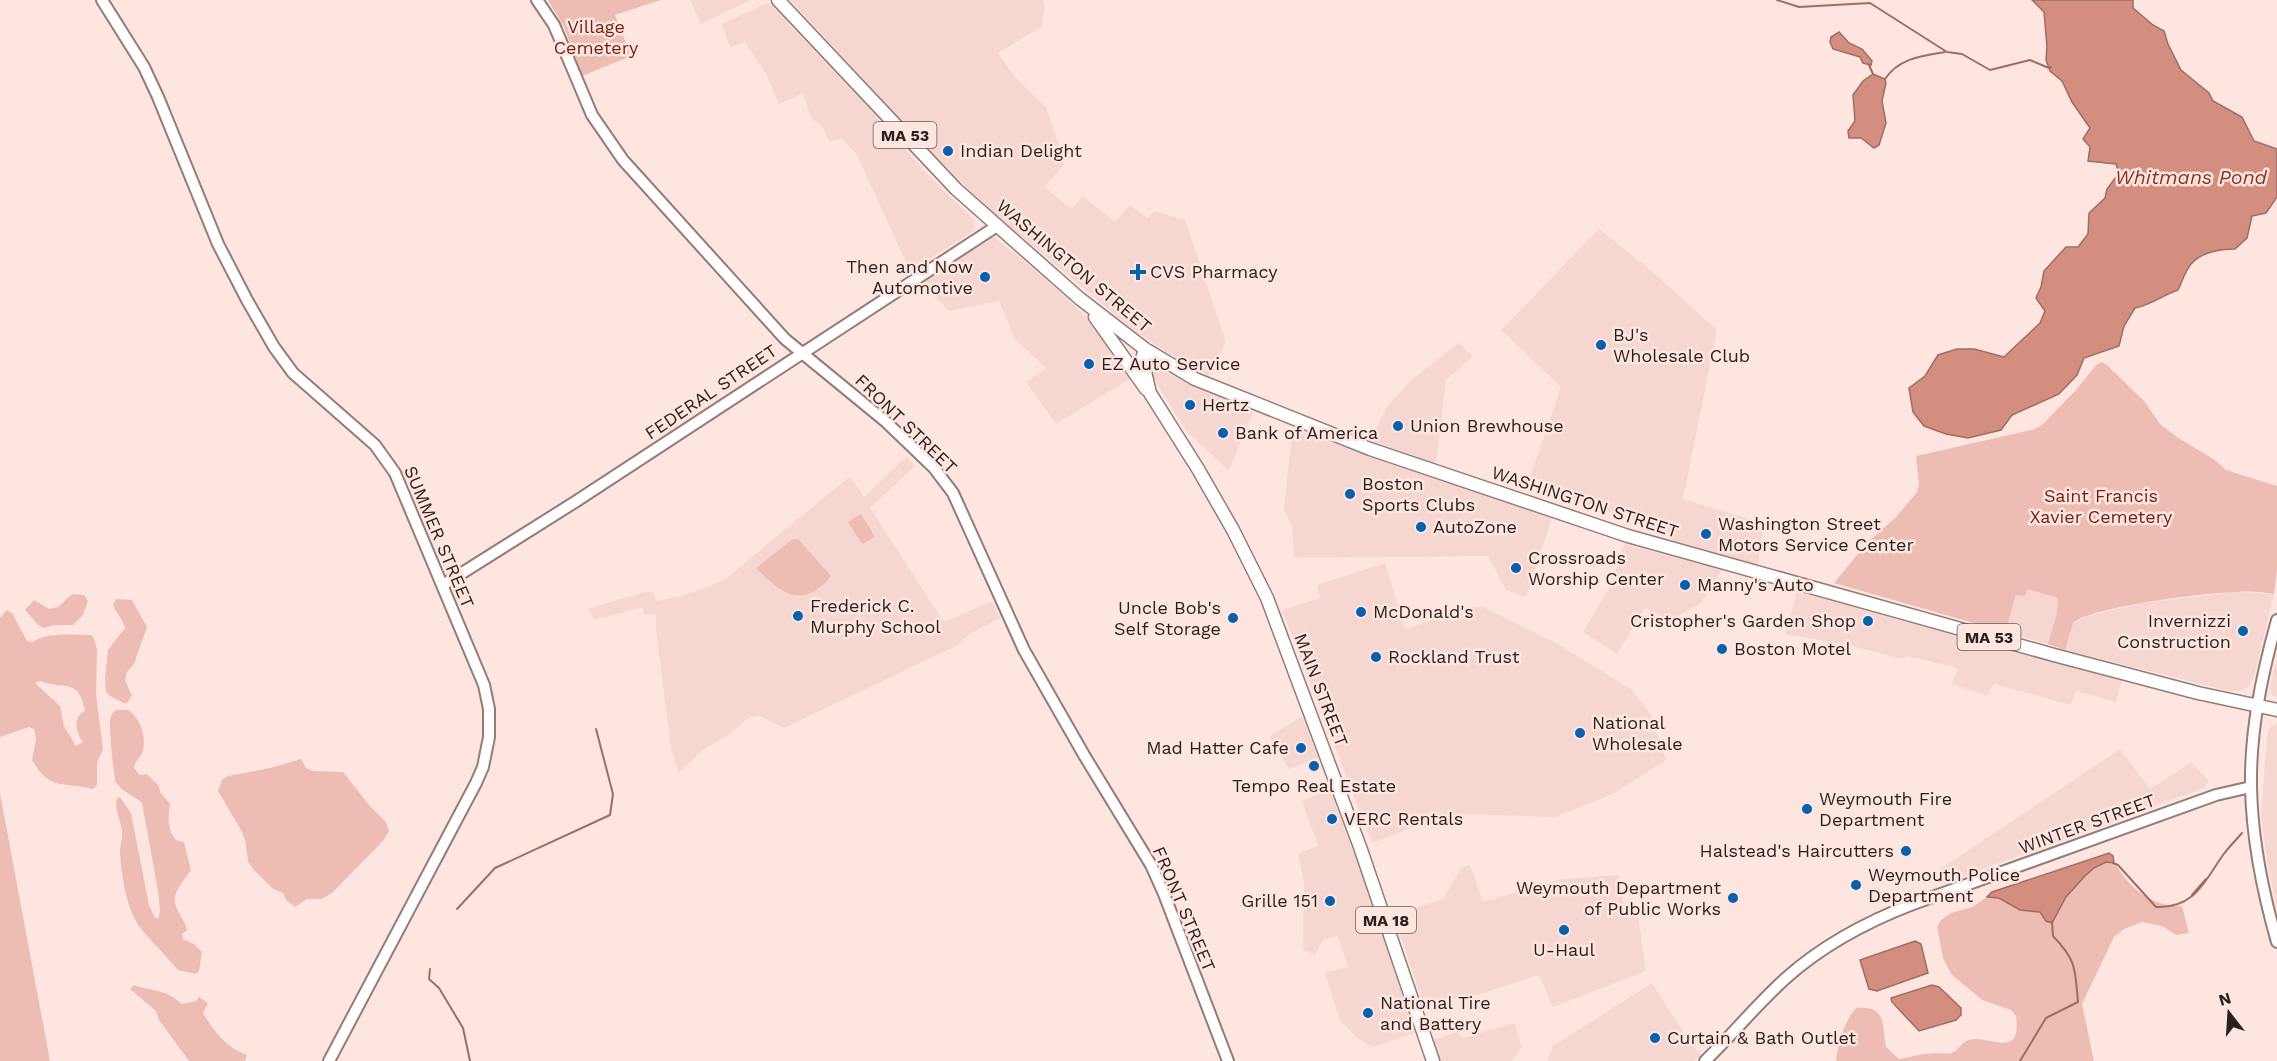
<svg xmlns="http://www.w3.org/2000/svg" width="2277" height="1061" viewBox="0 0 2277 1061" font-family="'Work Sans',sans-serif">
	<rect width="100%" height="100%" fill="#fee5e0"/>
	<path fill="#f6d6d0" d="M690,0H751L701,24Z
		M790,0H1043L1045,8L1041,27L998,53L1015,77L1046,107L1065,163L1045,187L1071,209L1083,196L1115,222L1130,205L1147,218L1155,211L1185,220L1226,342L1209,376L1163,350L1129,326L980,201L919,140Z
		M767,3L770,4L864,103L925,172L974,220L975,227L972,232L910,271L856,153L841,139L829,142L824,129L811,118L803,93L779,104L766,74L745,42L730,47L722,24Z
		M1599,229L1646,266L1717,330L1683,499L1763,523L1758,565L1672,541L1674,533L1527,486L1561,387L1501,330Z
		M989,235L993,236L1041,275L1079,310L1094,325L1133,377L1056,424L1026,382L1046,368L1015,339L999,301L949,311L918,281Z
		M1459,343L1473,356L1446,380L1436,465L1370,442L1386,408L1411,380Z
		M1150,366H1153L1200,390L1253,412L1229,471L1187,432L1149,371Z
		M1296,430L1391,464L1552,517L1526,597L1506,590L1488,556L1294,558L1292,527L1284,509L1291,443Z
		M907,456L915,466L870,508L944,622L992,601L1000,618L968,635L958,645L784,728L760,716L750,717L728,735L703,750L679,773L671,748L656,630V615L643,614V607L595,620L588,609L648,591L654,593L656,601L681,596L723,581L850,476L864,497Z
		M1624,544L1722,570L1701,603L1671,620L1645,608L1617,654L1583,632L1609,588Z
		M1385,563L1405,629L1471,607H1483L1556,643L1631,689L1650,713L1666,760L1613,794L1555,817L1466,814L1419,825L1372,843L1282,610L1320,598L1317,585Z
		M2028,589L2058,598L2057,613L2048,644L2005,632L2016,595Z
		M1797,591L1909,623L2122,679L2116,702L2076,691L2071,705L1994,684L1987,696L1952,684L1958,669L1950,666L1906,656L1903,659L1848,645L1785,634Z
		M2235,592L2274,594L2253,679L2248,687L2239,691H2230L2065,650L2073,623L2087,616L2142,603Z
		M2277,657V697L2272,695L2270,687Z
		M1302,716L1318,758L1289,769L1269,737Z
		M2277,723V909L2267,860L2261,815L2267,737L2270,727Z
		M2120,749L2150,789L2191,762L2209,781L2204,788L1942,884L1937,877L1938,871L1943,867Z
		M1330,790L1362,875L1415,1033L1373,1047L1357,1038L1340,1020L1325,973L1348,966L1337,936L1323,940L1315,955L1303,950L1304,882L1298,854L1318,846L1302,801Z
		M1470,865L1483,902L1562,879L1618,875L1626,916H1638L1646,971L1553,1007L1539,975L1480,994L1424,1006L1394,915L1443,899L1461,868Z
		M1652,983L1691,1044L1701,1055L1694,1061H1547L1553,1046Z
		M1515,1023L1522,1048L1511,1061H1441L1433,1040L1458,1032L1463,1038Z"/>
	<path fill="#edbdb3" fill-rule="evenodd" d="M548,0H661L615,15L631,56L582,76L564,27Z
		M2102,362L2107,365L2144,401L2160,424L2177,437L2215,460L2226,470L2277,486V569L2274,594C2262,592 2250,591 2237,592C2210,592 2089,607 2073,623L2065,650L2048,644L2057,613L2058,598L2028,589L2025,596L2016,595L2005,632L1834,583L1867,543L1896,517L1917,492L1919,484L1916,456L2035,429L2042,425L2076,390L2096,365Z
		M861,514L875,537L862,544L848,522Z
		M793,539L799,540L831,576C803,611 781,593 756,568Z
		M72,594L84,595L88,601L83,615L73,625H54L44,628L38,625L25,610L34,600L49,609L58,607Z
		M116,599L132,600L147,627L134,664L127,672L125,680L132,696L126,704L110,696L106,691L105,679L108,650L125,628C124,620 116,614 113,605Z
		M7,610L12,613L27,641L33,642C46,632 74,635 91,635L94,638L97,650L96,694L103,749L97,763V785L93,789C63,781 50,792 32,760L36,739L34,729L29,727L0,737V618ZM40,681C67,691 78,677 85,711C72,717 76,733 83,742L76,746L64,726L60,706L35,683Z
		M116,710H129C141,721 146,734 143,751C141,758 135,760 134,768L140,775L147,774L159,786L160,792L170,804C168,818 167,829 176,840L184,842L191,870C186,878 173,891 175,902C176,911 185,920 187,930L182,934L183,939L194,944L202,952L199,971L196,974L178,970L141,929C126,908 122,879 120,853C120,845 123,837 122,830C120,818 114,810 117,798L120,797L131,813L149,905L154,916L158,919L160,911L158,891L142,803C134,796 122,791 116,783C114,779 109,729 110,722C110,717 112,713 116,710Z
		M301,759L306,768L313,771L343,772L369,805L386,822L389,831L383,841L332,893L322,899H307L295,907L286,900L283,893L273,889L253,869L248,861L245,840L241,830L218,791L222,780L228,776L270,768Z
		M0,793L50,1061H0Z
		M2106,862L2114,863C2118,867 2119,870 2123,875C2135,893 2160,908 2182,906L2189,933L2176,935L2162,926L2142,922L2124,929L2114,937L2082,1004L2094,1061H1836C1838,1044 1844,1021 1856,1008C1887,1005 1882,1025 1886,1047L1899,1059C1911,1057 1924,1053 1937,1053C1941,1053 1947,1054 1951,1053C1959,1051 1961,1042 1969,1040C1988,1034 2022,1061 2016,1016L2011,1010L1982,1000L1951,974L1943,958L1937,927L1941,920L1951,913L1972,907L1987,897L1999,898L2020,910L2040,912L2046,921C2061,912 2056,908 2066,896C2078,883 2089,870 2106,862Z
		M134,985C154,992 166,989 182,1004L196,1001L199,997L208,1003L203,1013C214,1031 226,1048 247,1055L245,1061H189L159,1020L156,1011L130,989Z"/>
	<path fill="#d38e80" stroke="#a06d62" stroke-width="1.5" d="M2032,0H2133V8L2153,25L2164,31L2168,44L2181,70L2209,93L2213,101L2242,117L2254,141L2277,149V197L2266,213L2252,216L2247,238L2235,249C2221,249 2201,252 2191,264C2185,271 2182,282 2178,290C2163,295 2151,305 2135,308L2124,326L2119,346L2084,358L2077,375L2059,394L2012,415L2001,430L1968,438L1946,434L1924,426L1913,412L1909,388L1925,376L1938,355L1957,349H1974L2004,357L2040,323L2045,311L2036,298L2041,287L2044,271L2066,247H2078L2088,234L2089,213L2105,198L2107,189L2119,173L2116,164L2088,161L2090,147L2083,139L2090,128L2072,102L2062,81L2050,71L2046,60L2047,47L2044,12Z
		M1839,32L1849,43L1862,49L1872,61L1871,65L1863,63L1860,57L1833,49L1830,42L1831,37Z
		M1873,74L1885,79L1886,83L1882,101L1886,123L1879,145L1874,148L1861,138H1849L1848,131L1855,121L1853,95L1863,81Z
		M2109,853L2113,856L2114,863L2106,862L2094,868L2085,876L2066,897L2052,923L2046,921L2040,912L2020,910L1999,898L1987,897L1992,892Z
		M1915,941L1921,944L1928,973L1877,991L1869,989L1860,960Z
		M1932,985L1939,987L1961,1008V1015L1956,1020L1919,1031L1892,1002L1891,998Z"/>
	<g fill="none" stroke-linecap="round" stroke-linejoin="round">
		<path stroke="#a06d62" stroke-width="2" d="M1777,0L1799,7L1870,3L1947,52L1962,54L1990,70L2030,60L2049,68L2051,67
			M1869,65L1873,74
			M1885,79C1899,58 1922,56 1945,52
			M2113,863L2118,865L2156,907C2194,909 2204,882 2223,855C2229,847 2236,840 2242,833
			M2192,895L2206,879
			M457,909L495,868L610,815L613,794L596,729
			M430,969L429,979L439,988L463,1028L470,1061
			M2020,1061L2046,1018L2078,1002C2075,969 2077,961 2053,936L2052,921"/>
		<g stroke="#977b76" stroke-width="14">
			<path id="secondary" d="M102,0L144,67L158,97L218,244L247,300L274,347L293,373L375,445L395,473L484,685L489,709V737L483,767L476,783L329,1061
				M537,0L554,25L592,115L623,160L785,339L885,421L934,468L953,493L1024,650L1084,755L1151,865L1164,894L1228,1061
				M443,585L575,502L997,226
				M2277,620C2262,674 2250,730 2251,787C2252,839 2263,893 2277,942
				M1705,1061C1733,1034 1757,1004 1786,978C1823,945 1866,922 1913,904L2216,795L2251,787"/>
		</g>
		<g stroke="#977b76" stroke-width="15">
			<path id="primary" d="M778,0L956,189L1079,298L1145,349L1195,379L1370,449L1628,536L2054,655L2198,693L2277,710
				M1095,317L1146,389
				M1145,349L1142,359L1150,393L1198,469L1233,530L1267,598L1360,847L1433,1061"/>
		</g>
		<use href="#secondary" stroke="#fff" stroke-width="10"/>
		<use href="#primary" stroke="#fff" stroke-width="12"/>
	</g>
	<g fill="#0660ad" stroke="#fee5e0" stroke-width="2">
		<circle cx="948" cy="151" r="6"/>
		<path d="M1135 263h6v6h6v6h-6v6h-6v-6h-6v-6h6z"/>
		<circle cx="985" cy="277" r="6"/>
		<circle cx="1601" cy="345" r="6"/>
		<circle cx="1089" cy="364" r="6"/>
		<circle cx="1190" cy="405" r="6"/>
		<circle cx="1398" cy="426" r="6"/>
		<circle cx="1223" cy="433" r="6"/>
		<circle cx="1350" cy="494" r="6"/>
		<circle cx="1421" cy="527" r="6"/>
		<circle cx="1706" cy="534" r="6"/>
		<circle cx="1516" cy="568" r="6"/>
		<circle cx="1685" cy="585" r="6"/>
		<circle cx="1361" cy="612" r="6"/>
		<circle cx="798" cy="616" r="6"/>
		<circle cx="1233" cy="618" r="6"/>
		<circle cx="1868" cy="621" r="6"/>
		<circle cx="2243" cy="631" r="6"/>
		<circle cx="1722" cy="649" r="6"/>
		<circle cx="1376" cy="657" r="6"/>
		<circle cx="1580" cy="733" r="6"/>
		<circle cx="1301" cy="748" r="6"/>
		<circle cx="1314" cy="766" r="6"/>
		<circle cx="1807" cy="809" r="6"/>
		<circle cx="1332" cy="819" r="6"/>
		<circle cx="1906" cy="851" r="6"/>
		<circle cx="1856" cy="885" r="6"/>
		<circle cx="1733" cy="898" r="6"/>
		<circle cx="1330" cy="901" r="6"/>
		<circle cx="1564" cy="930" r="6"/>
		<circle cx="1368" cy="1013" r="6"/>
		<circle cx="1655" cy="1038" r="6"/>
	</g>
	<g text-anchor="middle" stroke-width="5" stroke-linejoin="round" paint-order="stroke">
		<g fill="#fee5e0" stroke="#695a57" stroke-width="1.5">
			<rect x="873.5" y="122" width="63" height="26" rx="4.5"/>
			<rect x="1957.5" y="624" width="63" height="26" rx="4.5"/>
			<rect x="1356" y="907" width="60" height="26" rx="4.5"/>
		</g>
		<g font-size="16" font-weight="bold" fill="#291f1c">
			<text x="905" y="141">MA 53</text>
			<text x="1989" y="643">MA 53</text>
			<text x="1386" y="926">MA 18</text>
		</g>
		<g font-size="18" fill="#711f11" stroke="#fee5e0">
			<text x="596" y="33">Village<tspan x="596" dy="21">Cemetery</tspan></text>
			<text x="2101" y="502">Saint Francis<tspan x="2101" dy="21">Xavier Cemetery</tspan></text>
		</g>
		<g font-size="18" fill="#291f1c" stroke="#fee5e0" text-anchor="start">
			<text x="960" y="157">Indian Delight</text>
			<text x="973" y="273" text-anchor="end">Then and Now<tspan x="973" dy="21">Automotive</tspan></text>
			<text x="1150" y="278">CVS Pharmacy</text>
			<text x="1613" y="341">BJ's<tspan x="1613" dy="21">Wholesale Club</tspan></text>
			<text x="1101" y="370">EZ Auto Service</text>
			<text x="1202" y="411">Hertz</text>
			<text x="1410" y="432">Union Brewhouse</text>
			<text x="1235" y="439">Bank of America</text>
			<text x="1362" y="490">Boston<tspan x="1362" dy="21">Sports Clubs</tspan></text>
			<text x="1718" y="530">Washington Street<tspan x="1718" dy="21">Motors Service Center</tspan></text>
			<text x="1433" y="533">AutoZone</text>
			<text x="1528" y="564">Crossroads<tspan x="1528" dy="21">Worship Center</tspan></text>
			<text x="1697" y="591">Manny's Auto</text>
			<text x="810" y="612">Frederick C.<tspan x="810" dy="21">Murphy School</tspan></text>
			<text x="1221" y="614" text-anchor="end">Uncle Bob's<tspan x="1221" dy="21">Self Storage</tspan></text>
			<text x="1373" y="618">McDonald's</text>
			<text x="1856" y="627" text-anchor="end">Cristopher's Garden Shop</text>
			<text x="2231" y="627" text-anchor="end">Invernizzi<tspan x="2231" dy="21">Construction</tspan></text>
			<text x="1734" y="655">Boston Motel</text>
			<text x="1388" y="663">Rockland Trust</text>
			<text x="1592" y="729">National<tspan x="1592" dy="21">Wholesale</tspan></text>
			<text x="1289" y="754" text-anchor="end">Mad Hatter Cafe</text>
			<text x="1314" y="792" text-anchor="middle">Tempo Real Estate</text>
			<text x="1819" y="805">Weymouth Fire<tspan x="1819" dy="21">Department</tspan></text>
			<text x="1344" y="825">VERC Rentals</text>
			<text x="1894" y="857" text-anchor="end">Halstead's Haircutters</text>
			<text x="1868" y="881">Weymouth Police<tspan x="1868" dy="21">Department</tspan></text>
			<text x="1721" y="894" text-anchor="end">Weymouth Department<tspan x="1721" dy="21">of Public Works</tspan></text>
			<text x="1318" y="907" text-anchor="end">Grille 151</text>
			<text x="1564" y="956" text-anchor="middle">U-Haul</text>
			<text x="1380" y="1009">National Tire<tspan x="1380" dy="21">and Battery</tspan></text>
			<text x="1667" y="1044">Curtain &amp; Bath Outlet</text>
		</g>
		<g font-size="18" fill="#291f1c" stroke="#fee5e0">
			<text transform="translate(1074 266) rotate(40)" y="6">WASHINGTON STREET</text>
			<text transform="translate(711 392) rotate(-34)" y="6">FEDERAL STREET</text>
			<text transform="translate(906 424) rotate(44)" y="6">FRONT STREET</text>
			<text transform="translate(1585 502) rotate(18)" y="6">WASHINGTON STREET</text>
			<text transform="translate(439 537) rotate(67)" y="6">SUMMER STREET</text>
			<text transform="translate(1321 690) rotate(69)" y="6">MAIN STREET</text>
			<text transform="translate(2087 824) rotate(-20)" y="6">WINTER STREET</text>
			<text transform="translate(1184 909) rotate(67)" y="6">FRONT STREET</text>
		</g>
		<g font-size="20" font-style="italic" fill="#883526" stroke="#fee5e0">
			<text x="2191" y="184">Whitmans Pond</text>
		</g>
	</g>
	<g transform="translate(2229 1013) rotate(343)" stroke="#fee5e0" stroke-width="4.5" paint-order="stroke">
	<path d="M0-4.5L10 22L0 15L-10 22Z" fill="#291f1c"/>
	<text y="-9" font-size="16" font-weight="bold" text-anchor="middle" fill="#291f1c">N</text>
	</g>
</svg>
